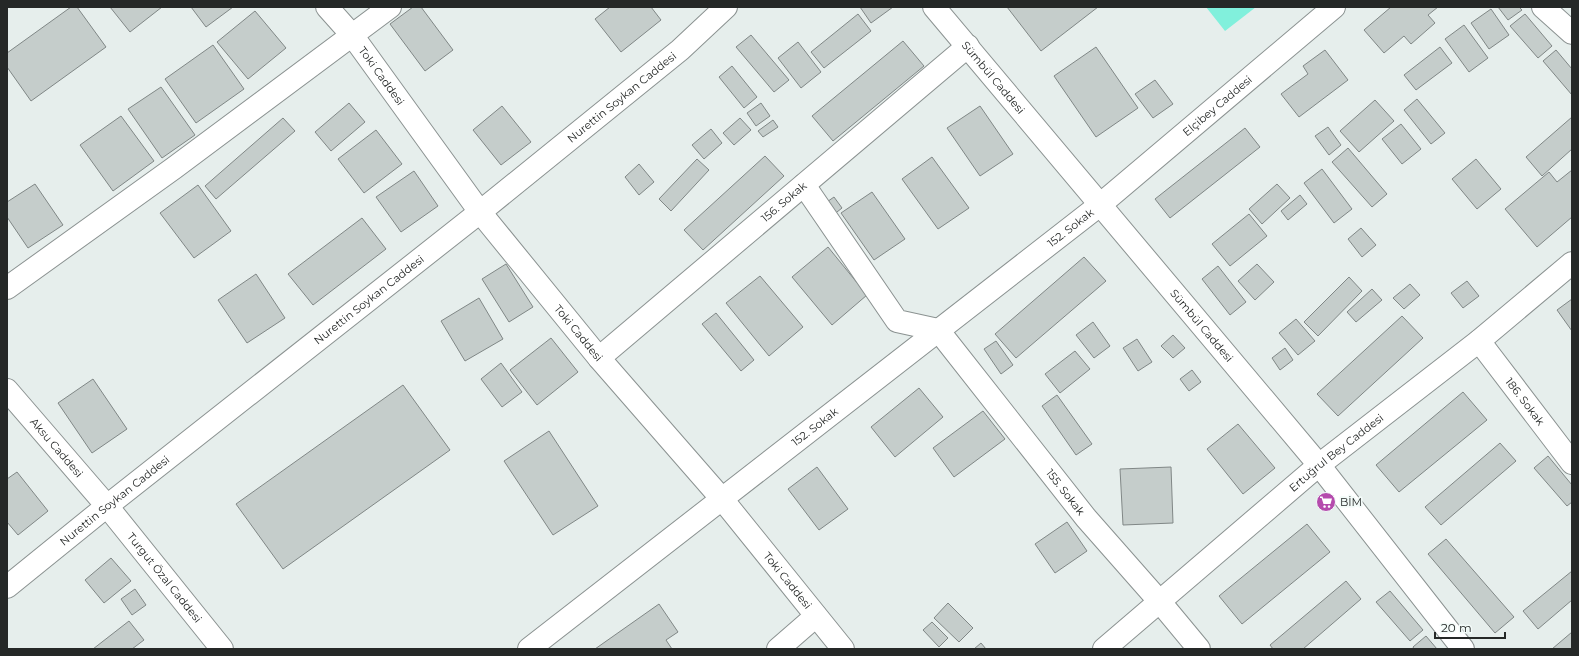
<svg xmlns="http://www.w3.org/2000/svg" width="1579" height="656" viewBox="0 0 1579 656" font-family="Montserrat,sans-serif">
	<rect width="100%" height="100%" fill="#e6eeec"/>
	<path fill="#81f0dc" d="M1206,7H1256L1225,31Z"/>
	<path fill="#c5cdcb" stroke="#808786" d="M71,7H77L106,47L31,101L7,67V53Z
		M110,7H162L130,32Z
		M191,7H233L206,27Z
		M413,7H421L453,50L425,71L390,24Z
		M610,7H651L661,20L621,52L595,19Z
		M860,7H893L871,23Z
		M1007,7H1098L1041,51Z
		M1391,7H1438L1428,15L1435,23L1411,44L1404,36L1384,53L1364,30Z
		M1498,7H1519L1522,10L1508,20Z
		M1491,9L1509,35L1489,49L1471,23Z
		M255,11L286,48L248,79L217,42Z
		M858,14L871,31L824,68L811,52Z
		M1525,14L1552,46L1538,58L1510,26Z
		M1464,25L1488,58L1469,72L1445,39Z
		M751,35L789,80L774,92L736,47Z
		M903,41L924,66L833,141L812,116Z
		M798,42L821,72L801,88L778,58Z
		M213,45L244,89L196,123L165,79Z
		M1096,47L1138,108L1096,137L1054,76Z
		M1440,47L1452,63L1416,90L1404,75Z
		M1325,50L1348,80L1299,117L1281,94L1308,74L1303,66Z
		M1556,50L1572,69V95L1543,61Z
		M732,66L757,97L744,108L719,77Z
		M1155,80L1173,104L1153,118L1135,94Z
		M161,87L195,135L162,158L128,109Z
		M1417,99L1445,133L1431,144L1404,110Z
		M1375,100L1394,121L1359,152L1340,131Z
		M349,103L365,122L331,151L315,132Z
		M761,103L770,116L756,126L747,113Z
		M502,106L531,142L501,165L473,130Z
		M980,106L1013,154L980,176L947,128Z
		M121,116L154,161L113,191L80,145Z
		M1572,117V149L1542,176L1526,157Z
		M283,118L295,131L216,199L205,186Z
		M740,118L751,130L734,145L723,133Z
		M773,120L778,127L763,137L758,131Z
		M1401,124L1421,149L1402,164L1382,139Z
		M1328,127L1341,145L1329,155L1315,136Z
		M1245,128L1260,147L1170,218L1155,199Z
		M711,129L722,143L704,159L692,145Z
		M376,130L402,164L364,193L338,159Z
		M1348,148L1387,194L1372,207L1332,162Z
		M765,156L784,176L703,250L684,230Z
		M932,157L969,208L938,229L902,179Z
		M697,159L709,170L671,211L659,199Z
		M1476,159L1501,189L1477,209L1452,179Z
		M639,164L654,182L639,195L625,177Z
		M1322,169L1352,209L1334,223L1304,183Z
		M1572,170V217L1537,247L1505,209L1549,172L1557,182Z
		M414,171L438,206L401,232L376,197Z
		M35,184L63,225L28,248L7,217V202Z
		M1277,184L1290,198L1262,224L1249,209Z
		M198,185L231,231L194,258L160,213Z
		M872,192L905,239L874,260L841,213Z
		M1300,195L1307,204L1288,220L1281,211Z
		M834,197L842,208L832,216L824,204Z
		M1249,214L1267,236L1230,266L1212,244Z
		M362,218L386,249L313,305L288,274Z
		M1361,228L1376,245L1362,257L1348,239Z
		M828,247L867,295L832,325L792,277Z
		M1084,257L1106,281L1016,358L995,334Z
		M506,264L533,307L509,322L482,279Z
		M1257,264L1274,282L1255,300L1238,281Z
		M1218,266L1246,302L1230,315L1202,279Z
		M256,274L285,318L247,343L218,300Z
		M760,276L803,327L769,356L726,303Z
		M1349,277L1362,291L1318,336L1304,322Z
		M1467,281L1479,296L1463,308L1451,293Z
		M1410,284L1420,295L1404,309L1393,298Z
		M1372,289L1382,300L1356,322L1347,312Z
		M479,298L503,339L465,361L441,321Z
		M1572,299V331L1557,310Z
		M716,313L754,360L741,371L702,324Z
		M1402,316L1423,338L1338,416L1317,394Z
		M1296,319L1315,341L1298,355L1279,333Z
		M1093,322L1110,346L1094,358L1076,335Z
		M1173,335L1185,348L1173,358L1161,346Z
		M551,338L578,372L537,405L510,370Z
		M1137,339L1152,362L1138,371L1123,348Z
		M996,341L1013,365L1001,374L984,349Z
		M1285,348L1293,360L1280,370L1272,358Z
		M1075,351L1090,369L1060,393L1045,374Z
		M501,363L522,392L502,407L481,379Z
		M1192,370L1201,382L1189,391L1180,379Z
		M93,379L127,429L92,453L58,403Z
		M403,385L450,450L283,569L236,504Z
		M919,388L943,417L895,457L871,427Z
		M1463,392L1487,420L1399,492L1376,465Z
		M1057,395L1092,444L1076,455L1042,406Z
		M983,411L1005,439L954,477L933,448Z
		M1238,424L1275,468L1243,494L1207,449Z
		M549,431L598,506L553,535L504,461Z
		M1500,443L1516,461L1441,525L1425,507Z
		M1548,456L1572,485V502L1567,506L1534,468Z
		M817,467L848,509L819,530L788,489Z
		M1171,467L1173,523L1123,525L1120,469Z
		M17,472L48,511L18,535L7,522V479Z
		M1067,522L1087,551L1055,573L1035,544Z
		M1307,524L1330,552L1242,624L1219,596Z
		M1446,539L1514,617L1495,633L1428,554Z
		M111,558L131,581L104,603L85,580Z
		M1572,571V600L1538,629L1523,611Z
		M1346,581L1361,599L1303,649H1273L1270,645Z
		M135,589L146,605L132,615L121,599Z
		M1390,591L1423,630L1410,641L1376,602Z
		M948,603L973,628L959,642L934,618Z
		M659,604L678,632L666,640L672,649H595Z
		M129,621L144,640L132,649H93Z
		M932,622L948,638L939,647L923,630Z
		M1572,632V649H1552Z
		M1426,636L1437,649H1414L1413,647Z
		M981,643L986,649H974Z"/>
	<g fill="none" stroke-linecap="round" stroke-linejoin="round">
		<g stroke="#8b9291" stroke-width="24">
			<g id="minor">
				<path id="s1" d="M327,7L352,35L480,212L599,358L722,499L843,649"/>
				<path id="s2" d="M934,7L1319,465L1463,649"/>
				<path d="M1543,7L1572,33"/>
				<path id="s3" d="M804,185L897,321L938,330L1086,518L1160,602L1199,649"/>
				<path d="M7,288L174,168L390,7"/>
				<path id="s4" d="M1479,341L1572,463"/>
				<path id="s5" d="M599,358L968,46"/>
				<path id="s6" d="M7,390L107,506L222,649"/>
				<path id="s7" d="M7,587L107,506L480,212L680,50L726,7"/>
				<path id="s8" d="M529,649L1101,204L1334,7"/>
				<path d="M778,649L816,616"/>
				<path id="s9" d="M1104,649L1319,465L1479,341L1572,263"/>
			</g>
		</g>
		<use href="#minor" stroke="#fff" stroke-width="22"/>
	</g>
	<defs>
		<g id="supermarket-disc" transform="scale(1)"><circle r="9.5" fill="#b54bad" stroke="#f3fbf9"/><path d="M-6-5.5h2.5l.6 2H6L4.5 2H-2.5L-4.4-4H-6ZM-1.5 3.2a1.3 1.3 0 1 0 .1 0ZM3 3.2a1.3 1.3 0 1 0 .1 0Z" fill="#fff"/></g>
	</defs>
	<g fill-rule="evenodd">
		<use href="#supermarket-disc" x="1326" y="502"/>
	</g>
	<g text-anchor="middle" stroke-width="3.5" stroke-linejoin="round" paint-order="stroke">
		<g font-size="11" fill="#252827" stroke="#f3fbf9">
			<text dy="4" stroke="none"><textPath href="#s1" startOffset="88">Toki Caddesi</textPath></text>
			<text dy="4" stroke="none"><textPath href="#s2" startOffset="92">Sümbül Caddesi</textPath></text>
			<text dy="4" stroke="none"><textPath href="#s7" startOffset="786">Nurettin Soykan Caddesi</textPath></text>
			<text dy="4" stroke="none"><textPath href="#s8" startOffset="877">Elçibey Caddesi</textPath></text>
			<text dy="4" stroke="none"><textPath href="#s5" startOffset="242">156. Sokak</textPath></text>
			<text dy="4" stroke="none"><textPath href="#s8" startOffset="686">152. Sokak</textPath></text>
			<text dy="4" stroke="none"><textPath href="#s7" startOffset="462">Nurettin Soykan Caddesi</textPath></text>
			<text dy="4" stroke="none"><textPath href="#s2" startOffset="416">Sümbül Caddesi</textPath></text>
			<text dy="4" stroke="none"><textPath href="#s1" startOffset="412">Toki Caddesi</textPath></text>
			<text dy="4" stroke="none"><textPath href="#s4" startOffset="76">186. Sokak</textPath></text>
			<text dy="4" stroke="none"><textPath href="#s8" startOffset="362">152. Sokak</textPath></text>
			<text dy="4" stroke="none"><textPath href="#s6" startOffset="76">Aksu Caddesi</textPath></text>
			<text dy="4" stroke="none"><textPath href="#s9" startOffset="304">Ertuğrul Bey Caddesi</textPath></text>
			<text dy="4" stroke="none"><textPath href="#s3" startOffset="413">155. Sokak</textPath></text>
			<text dy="4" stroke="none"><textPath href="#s7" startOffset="138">Nurettin Soykan Caddesi</textPath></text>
			<text dy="4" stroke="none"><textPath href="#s6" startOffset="245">Turgut Özal Caddesi</textPath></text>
			<text dy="4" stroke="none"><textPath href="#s1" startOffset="736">Toki Caddesi</textPath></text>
		</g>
		<g font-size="11" fill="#252827" stroke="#f3fbf9" text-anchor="start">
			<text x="1340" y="506">BİM</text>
		</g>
	</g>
	<rect width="1579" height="656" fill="none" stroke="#252827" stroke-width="16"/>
	<path d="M1435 632v6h70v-6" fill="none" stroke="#252827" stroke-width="2"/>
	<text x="1441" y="632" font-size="12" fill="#252827" stroke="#f3fbf9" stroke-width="3" paint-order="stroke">20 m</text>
</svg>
